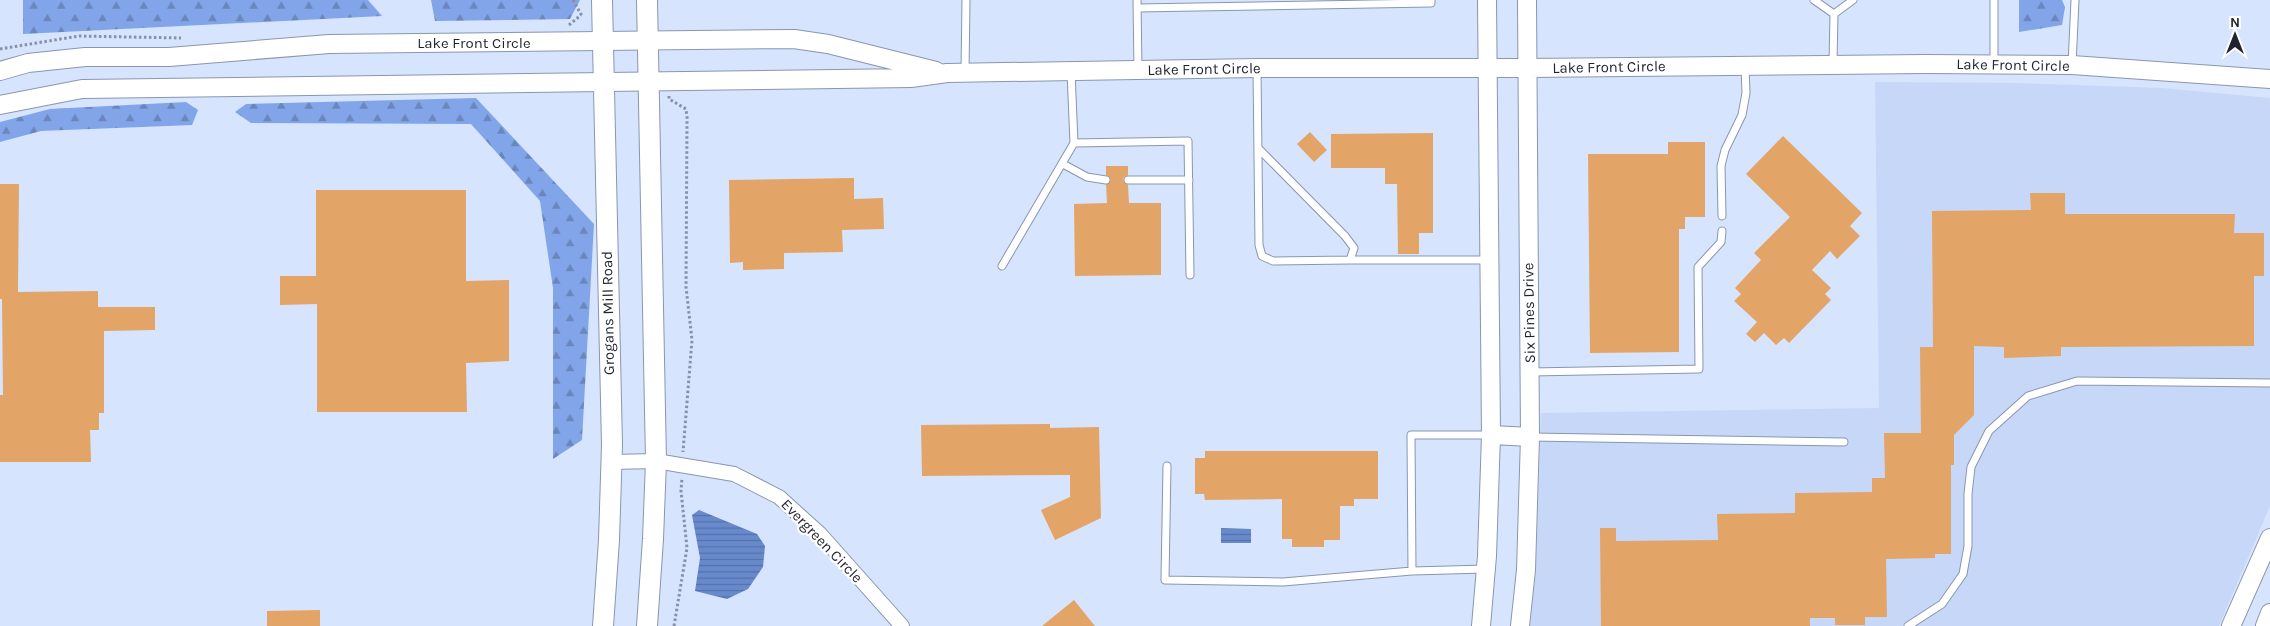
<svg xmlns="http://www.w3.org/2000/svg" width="2270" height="626" viewBox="0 0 2270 626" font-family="Karla,sans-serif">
	<defs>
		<pattern id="forest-firs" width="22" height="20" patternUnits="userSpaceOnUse" patternTransform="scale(1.25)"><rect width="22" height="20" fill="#82a5e9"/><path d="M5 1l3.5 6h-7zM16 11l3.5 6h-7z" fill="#6a86bd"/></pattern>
		<pattern id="water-rules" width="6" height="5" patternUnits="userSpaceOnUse" patternTransform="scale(1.25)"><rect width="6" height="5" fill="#688acd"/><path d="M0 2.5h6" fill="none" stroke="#5570a7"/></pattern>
	</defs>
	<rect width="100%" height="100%" fill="#d6e4fe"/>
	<path fill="#c7d7f8" d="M1875,82L2019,83L2162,88L2270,98V506L2219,626H1530L1536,569L1541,413L1879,408Z"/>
	<path fill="url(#forest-firs)" d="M23,0H368L382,16L23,34Z
		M431,0H580L570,19L435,21Z
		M2019,0H2062L2065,7L2062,25L2019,32Z
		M476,98L594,224L582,440L553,459V288L540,201L471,124L251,123L235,112L246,104Z
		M186,102L198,110L192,125L41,131L0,142V122L50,109Z"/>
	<path fill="url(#water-rules)" d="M699,510L757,534L765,546L763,567L748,589L727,599L695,591L700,558L692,515Z
		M1221,528L1251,529V543H1221Z"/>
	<path fill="#e3a467" d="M1310,132L1327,150L1314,162L1297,144Z
		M1433,133V233H1419V254H1398L1397,184H1385V168H1331V134Z
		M1783,136L1862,213L1850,226L1860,236L1837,259L1830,251L1812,270L1831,288L1825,294L1831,300L1789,343L1784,338L1776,345L1764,333L1755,342L1746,334L1757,322L1734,301L1741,294L1735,288L1761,260L1754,253L1790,217L1746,174Z
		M1668,142H1705V217H1685V229H1679V352L1590,353L1588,154H1668Z
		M1106,166H1128V175L1124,177L1123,180L1128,185L1129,203H1161V275L1075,276L1074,204L1107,203L1106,185L1111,180L1106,175Z
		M854,178V199L883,198L884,229L842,230L843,252L784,253V269L743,270V262L730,263L729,180Z
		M0,184H19L18,292L98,291V307H155V330L104,331V413H99V430H90L91,462H0V395H3L2,299H0Z
		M316,190H466V281L509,280V361L466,363L467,412H317V304L280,305V276H316Z
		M2030,193H2065V214H2235L2234,233H2264V276H2254V346L2061,347V356L2004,358V347L1974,346V415L1954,435V465H1951V554H1935V558L1886,559L1887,617H1865V625H1835V618H1810V626H1601L1600,528H1616V541L1718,540L1717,514L1795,513V493L1872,492V478H1885L1884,433H1921L1920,347H1933L1932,211L2031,210Z
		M1050,424V428L1099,427L1101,518L1055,540L1041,510L1070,497V475L922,476L921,425Z
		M1205,451H1378V499H1354V506H1340V540H1324V547H1292V539H1282V499L1205,500L1204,494H1195V458H1205Z
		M1074,600L1095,626H1042Z
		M320,610V626H267V611Z"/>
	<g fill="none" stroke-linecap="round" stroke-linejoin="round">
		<g stroke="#8996ae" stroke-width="9">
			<path id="service" d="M1137,0L1138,70
				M1814,0L1834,14
				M1994,0V64
				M1137,8L1431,3V0
				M1834,14L1853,0
				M1833,63L1834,14
				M2072,65L2075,0
				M1257,69L1259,245L1262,256L1273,261L1350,260L1354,248L1345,236L1258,148
				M965,73L966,0
				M1074,143L1188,141L1190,275
				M1063,164L1087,177L1106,180
				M1128,180H1189
				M1722,216L1721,166L1725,150L1742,115L1746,93L1745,66
				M1350,260H1490
				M1002,266L1074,143L1071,72
				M1530,372L1699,369L1698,267L1721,242L1722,231
				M1531,437L1844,442
				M1167,466L1165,580L1283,582L1412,571L1486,569
				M1412,571L1411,435H1491
				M1908,626L1942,604L1963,574L1968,546V494L1971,467L1989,431L2028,396L2077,381L2270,383"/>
		</g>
		<g stroke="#8996ae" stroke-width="16">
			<path id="minor" d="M611,462L656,461L734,474L779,497L820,534L902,626"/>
		</g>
		<g stroke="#8996ae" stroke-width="20">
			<path id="tertiary" d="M0,71L28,63L85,57H169L329,44L794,39L828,44L936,71
				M0,105L82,89L911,78L947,73L1257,68H1527L1925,64L2072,65L2270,79
				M1491,435L1530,437
				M1481,626L1487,556L1491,435L1487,0
				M1520,626L1526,570L1530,437L1527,0
				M2231,626L2270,538
				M2265,626L2270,613"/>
		</g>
		<g stroke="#8996ae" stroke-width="22">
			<path id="secondary" d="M602,0L612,445L609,540L603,626
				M647,626L653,539L656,461L647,0"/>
		</g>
		<path stroke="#8791a5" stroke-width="3" stroke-dasharray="2.5 2.5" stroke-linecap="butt" d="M573,0L582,16
			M569,25L581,15
			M0,49L79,36L181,38
			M669,96V99L686,109L687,117L686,287L692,340L683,452
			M674,626L687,548L681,491L682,478"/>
		<use href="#service" stroke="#fff" stroke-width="7"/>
		<use href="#minor" stroke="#fff" stroke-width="14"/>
		<use href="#tertiary" stroke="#fff" stroke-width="18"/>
		<use href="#secondary" stroke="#fff" stroke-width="20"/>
	</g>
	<g text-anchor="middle" stroke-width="4.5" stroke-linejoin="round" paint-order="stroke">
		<g font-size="15" fill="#1e232d" stroke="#fff">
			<text x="474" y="48">Lake Front Circle</text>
			<text transform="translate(2013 65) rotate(1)" y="5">Lake Front Circle</text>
			<text transform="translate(1609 67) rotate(-1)" y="5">Lake Front Circle</text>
			<text transform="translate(1204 69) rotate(-1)" y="5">Lake Front Circle</text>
			<text transform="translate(608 313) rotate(-91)" y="5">Grogans Mill Road</text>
			<text transform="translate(1529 313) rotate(-91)" y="5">Six Pines Drive</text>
			<text transform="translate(822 541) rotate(46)" y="5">Evergreen Circle</text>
		</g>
	</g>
	<g transform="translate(2235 35)" stroke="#ffffff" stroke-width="4" paint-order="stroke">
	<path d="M0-4L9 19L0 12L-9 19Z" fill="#1e232d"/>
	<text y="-8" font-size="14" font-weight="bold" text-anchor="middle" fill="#1e232d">N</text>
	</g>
</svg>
